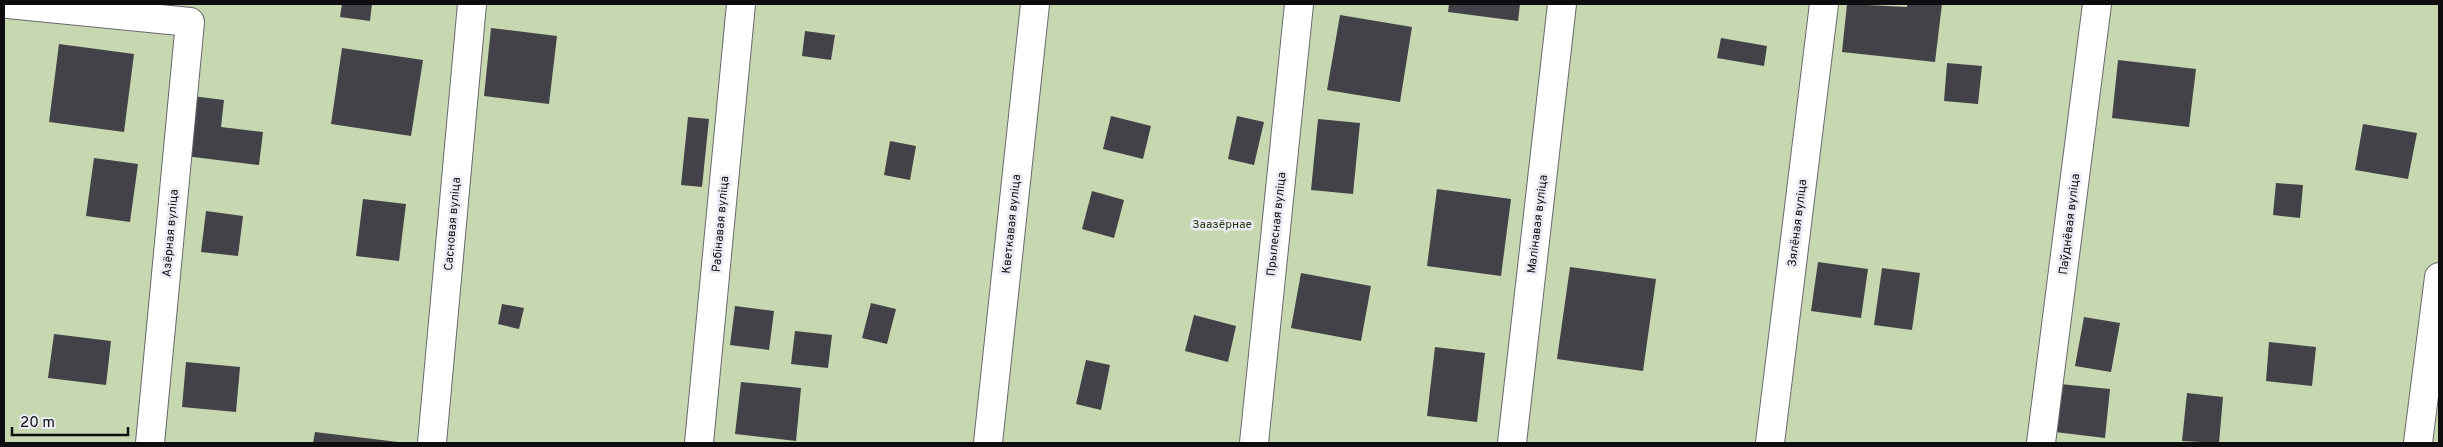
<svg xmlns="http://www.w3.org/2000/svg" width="2443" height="447" viewBox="0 0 2443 447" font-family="Overpass,sans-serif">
	<rect width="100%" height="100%" fill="#dddee5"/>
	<path fill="#c7d8b0" d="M4,4H2439V443H4Z"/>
	<path fill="#424248" d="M342,4H372L370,21L340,17Z
		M1449,4H1520L1518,21L1448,12Z
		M1847,4L1907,7V4H1942L1935,62L1842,52Z
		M1340,15L1412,27L1400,102L1327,90Z
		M491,28L557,36L549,104L484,96Z
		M805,31L835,35L831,60L802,56Z
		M1721,38L1767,46L1764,66L1717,58Z
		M59,44L134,54L124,132L49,122Z
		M342,48L423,60L411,136L331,124Z
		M2118,60L2196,69L2189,127L2112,118Z
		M1947,63L1982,66L1978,104L1944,101Z
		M192,96L224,100L221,127L263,132L259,165L185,156Z
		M1111,116L1151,126L1143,159L1103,149Z
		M1237,116L1264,122L1254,165L1228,159Z
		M688,117L709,119L702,187L681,185Z
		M1318,119L1360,123L1353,194L1311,190Z
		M2363,124L2417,133L2408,179L2355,170Z
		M890,141L916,146L910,180L884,175Z
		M94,158L138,164L130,222L86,216Z
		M2276,183L2303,185L2300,218L2273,215Z
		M1437,189L1511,199L1501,276L1427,266Z
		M1092,191L1124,200L1114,238L1082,229Z
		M363,199L406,204L399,261L356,256Z
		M206,211L243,216L238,256L201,252Z
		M1818,262L1868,269L1861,318L1811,311Z
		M1570,267L1656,279L1643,371L1557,359Z
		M1882,268L1920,273L1912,330L1874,325Z
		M1301,273L1371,286L1361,341L1291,328Z
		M871,303L896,309L887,344L862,338Z
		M502,304L524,308L519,329L498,324Z
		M735,306L774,311L769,350L730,345Z
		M1194,315L1236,326L1228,362L1185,351Z
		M2084,317L2120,323L2111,372L2075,366Z
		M795,331L832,335L828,368L791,364Z
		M54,334L111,341L106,385L48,378Z
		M2269,342L2316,347L2312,386L2266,381Z
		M1435,347L1485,353L1477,422L1427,416Z
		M1086,360L1110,365L1101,410L1076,404Z
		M186,362L240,367L236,412L182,407Z
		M741,382L801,388L796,441L735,434Z
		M2060,384L2110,389L2105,438L2055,432Z
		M2187,393L2223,397L2219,443L2182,441Z
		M315,432L398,442V443H313Z"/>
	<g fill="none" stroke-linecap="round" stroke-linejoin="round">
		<g stroke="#68686f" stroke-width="30">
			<path id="minor" d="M8,4L190,22L150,443
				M432,443L472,4
				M699,443L741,4
				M988,443L1035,4
				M1254,443L1299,4
				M1512,443L1562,4
				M1770,443L1824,4
				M2041,443L2097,4
				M2418,443L2439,277"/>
		</g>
		<use href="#minor" stroke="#fff" stroke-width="28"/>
	</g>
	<g text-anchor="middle" stroke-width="5" stroke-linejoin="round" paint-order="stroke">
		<g font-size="12" fill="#0e0e10" stroke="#eaebf3">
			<text transform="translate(1797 223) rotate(-83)" y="4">Зялёная вуліца</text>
			<text transform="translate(452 224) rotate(-85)" y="4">Сасновая вуліца</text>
			<text transform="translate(720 224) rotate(-85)" y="4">Рабінавая вуліца</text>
			<text transform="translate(1011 224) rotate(-84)" y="4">Кветкавая вуліца</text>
			<text transform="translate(1276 224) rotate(-84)" y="4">Прылесная вуліца</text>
			<text transform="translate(1537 224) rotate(-83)" y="4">Малінавая вуліца</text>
			<text transform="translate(2069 224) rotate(-83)" y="4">Паўднёвая вуліца</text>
			<text transform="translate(170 233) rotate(-85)" y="4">Азёрная вуліца</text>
		</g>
		<g font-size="12" fill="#2b3911" stroke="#eaebf3">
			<text x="1222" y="228">Заазёрнае</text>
		</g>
	</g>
	<rect width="2443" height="447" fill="none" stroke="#0e0e10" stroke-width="10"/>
	<path d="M12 427v8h116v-8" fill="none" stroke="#0e0e10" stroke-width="2.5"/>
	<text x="20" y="427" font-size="15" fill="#0e0e10" stroke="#eaebf3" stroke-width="4" paint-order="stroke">20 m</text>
</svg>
